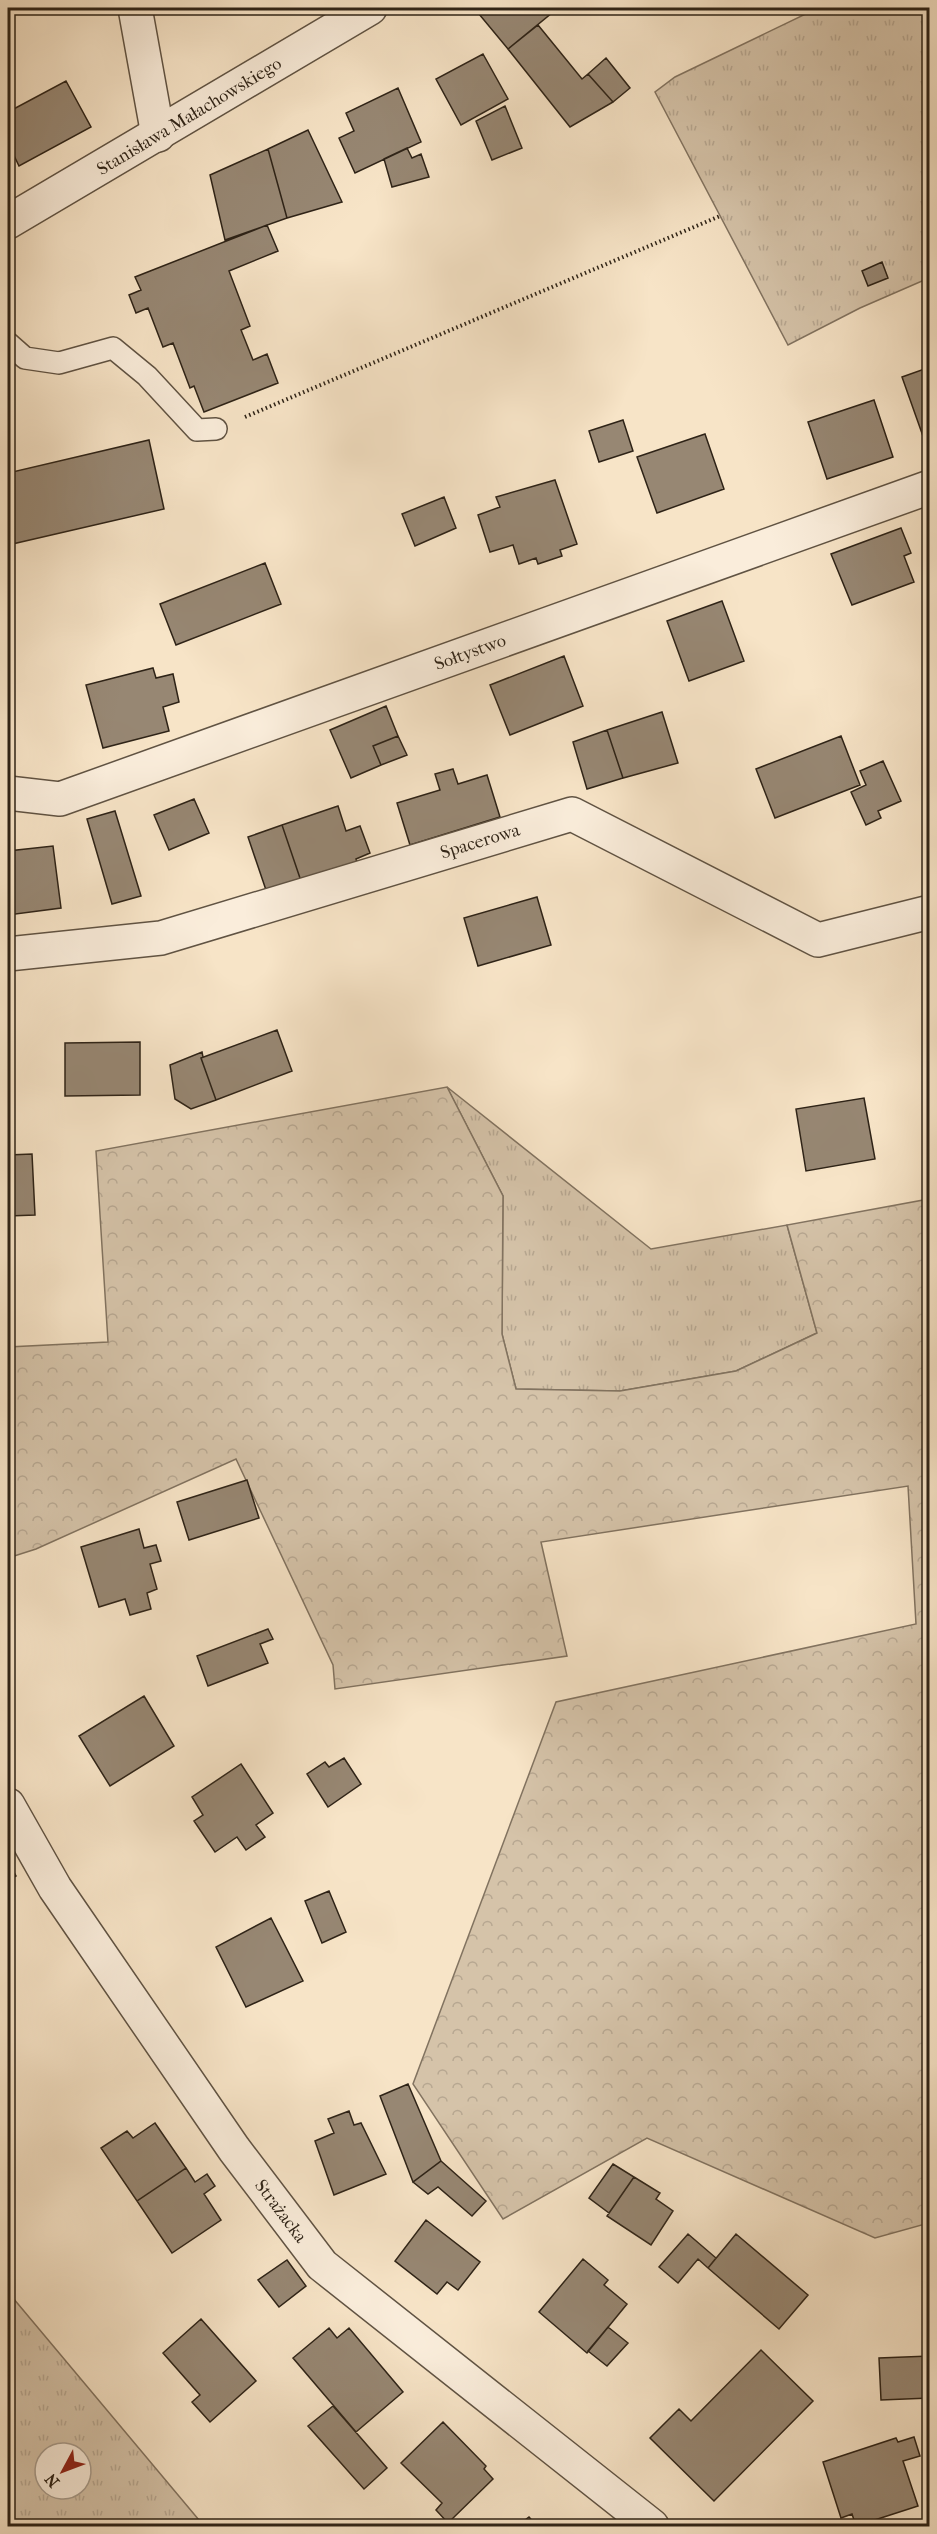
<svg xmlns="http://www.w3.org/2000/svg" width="937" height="2534" viewBox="0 0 937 2534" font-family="'IM FELL French Canon',serif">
	<defs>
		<pattern id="grass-tufts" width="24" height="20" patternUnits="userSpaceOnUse" patternTransform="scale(1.5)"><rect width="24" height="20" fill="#d5c3a9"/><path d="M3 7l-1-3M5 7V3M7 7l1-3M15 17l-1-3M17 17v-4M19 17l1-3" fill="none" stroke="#b7a791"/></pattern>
		<pattern id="forest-crowns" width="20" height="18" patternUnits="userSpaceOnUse" patternTransform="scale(1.5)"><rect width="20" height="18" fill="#d5c3a9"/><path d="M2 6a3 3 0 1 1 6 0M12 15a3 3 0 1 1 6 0" fill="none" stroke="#b7a791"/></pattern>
	</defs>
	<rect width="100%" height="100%" fill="#f7e4c7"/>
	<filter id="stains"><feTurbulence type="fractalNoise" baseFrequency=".00333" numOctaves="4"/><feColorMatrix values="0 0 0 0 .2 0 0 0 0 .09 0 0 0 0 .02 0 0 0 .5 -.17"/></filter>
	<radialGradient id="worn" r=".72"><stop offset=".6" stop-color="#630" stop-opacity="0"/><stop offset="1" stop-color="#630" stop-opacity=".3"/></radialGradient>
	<path fill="url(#grass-tufts)" stroke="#827360" stroke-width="1.5" fill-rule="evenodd" d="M818,8H929V278L860,308L788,345L655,92L675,77Z
		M447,1087L651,1249L787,1225L817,1333L736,1371L620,1391L516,1389L502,1334L503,1196Z
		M8,2292L204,2526H8ZM45,2453H81V2489H45Z"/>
	<path fill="url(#forest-crowns)" stroke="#827360" stroke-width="1.5" d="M447,1087L503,1196L502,1334L516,1389L620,1391L736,1371L817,1333L787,1225L929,1199V2223L875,2238L647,2138L503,2219L413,2084L556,1702L916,1624L908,1486L541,1542L567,1656L335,1689L333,1665L236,1459L36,1549L8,1558V1347L108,1342L96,1151Z"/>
	<path fill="#978773" stroke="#2e2317" stroke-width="1.5" d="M474,8H558L508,49Z
		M538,25L582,79L588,74L613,102L570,127L508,49Z
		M483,54L508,99L461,125L436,79Z
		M606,58L630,88L613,102L588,74Z
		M66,81L91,127L19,166L8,143V112Z
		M398,88L421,142L355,173L339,138L354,131L346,113Z
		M505,106L522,148L492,160L476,121Z
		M308,130L342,202L287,218L268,149Z
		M407,148L412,158L421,154L429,177L392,187L384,159Z
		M268,149L287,218L225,240L210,175Z
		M267,225L278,251L229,271L250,326L241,330L253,360L267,354L278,383L204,412L194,386L190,388L173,343L163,347L148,308L136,313L129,295L141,290L135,277Z
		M882,262L888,278L868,286L862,271Z
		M930,367V437L924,439L902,377Z
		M874,400L893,457L827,479L808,422Z
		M623,420L633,451L599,462L589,431Z
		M705,434L724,489L657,513L637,457Z
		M149,440L164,509L8,545V473Z
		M555,480L577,544L560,550L562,556L538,564L536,558L519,564L513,545L490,552L478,515L500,507L496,497Z
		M444,497L456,528L415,546L402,514Z
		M901,528L911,553L904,556L914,582L852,605L831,554Z
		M265,563L281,604L176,645L160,604Z
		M722,601L744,661L689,681L667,621Z
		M564,656L583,706L510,735L490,685Z
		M153,668L156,678L173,674L179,702L163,707L169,731L103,748L86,685Z
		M386,706L398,736L373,746L381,765L351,778L330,730Z
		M662,712L678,763L623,778L607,730Z
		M607,730L623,778L587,789L573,742Z
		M398,736L407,755L381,765L373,746Z
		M841,736L860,785L775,818L756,769Z
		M883,761L901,801L878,811L881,818L866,825L851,792L866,785L860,771Z
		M453,769L458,784L487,775L500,817L410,845L397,803L440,790L435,774Z
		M194,799L209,833L169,850L154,815Z
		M338,806L346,831L360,826L370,853L356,859L357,862L301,881L282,825Z
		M115,811L141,896L112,904L87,819Z
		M282,825L301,881L267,893L248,837Z
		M53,846L61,908L8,915V851Z
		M537,897L551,945L478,966L464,918Z
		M930,1014V1035H926L923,1015Z
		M277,1030L292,1071L216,1100L201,1058Z
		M140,1042V1095L65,1096V1043Z
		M202,1052L203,1057L201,1058L216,1100L191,1109L175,1099L170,1065Z
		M864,1098L875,1159L806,1171L796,1109Z
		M32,1154L35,1215L8,1216V1155Z
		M247,1480L259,1518L189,1540L177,1502Z
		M139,1529L144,1548L156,1545L161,1561L150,1564L157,1589L147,1593L151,1609L130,1615L125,1599L99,1607L81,1547Z
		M268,1629L273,1639L260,1644L268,1663L208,1686L197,1656Z
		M144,1696L174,1746L110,1786L79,1736Z
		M344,1758L361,1784L328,1807L307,1774L325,1762L329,1767Z
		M241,1764L273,1813L256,1825L265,1837L246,1850L237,1837L215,1852L194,1821L203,1815L192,1797Z
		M8,1861L16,1876L8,1881Z
		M329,1891L346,1932L322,1943L305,1901Z
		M271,1918L303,1981L246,2007L216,1947Z
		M408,2084L441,2161L413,2182L380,2096Z
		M349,2111L354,2125L361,2123L386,2174L334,2195L315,2141L334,2133L328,2119Z
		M155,2123L186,2168L137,2201L101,2148L127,2131L133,2138Z
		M441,2161L486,2201L472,2216L438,2187L428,2194L413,2182Z
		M613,2164L634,2177L609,2213L589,2198Z
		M186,2168L195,2182L207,2174L215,2186L204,2194L221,2220L172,2253L137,2201Z
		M634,2177L660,2193L656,2199L673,2211L651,2245L607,2216Z
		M426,2220L480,2262L458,2290L447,2282L437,2294L395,2261Z
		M688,2234L716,2258L708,2268L698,2259L678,2283L659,2267Z
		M736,2234L808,2295L779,2329L708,2268Z
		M583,2259L608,2280L604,2285L627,2304L587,2353L539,2312Z
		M287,2260L306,2286L279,2307L258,2280Z
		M201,2319L256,2381L210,2422L192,2402L200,2395L163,2353Z
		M608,2327L628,2343L607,2366L588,2351Z
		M329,2328L337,2338L349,2328L403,2392L356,2432L293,2358Z
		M761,2350L813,2401L714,2501L650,2438L679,2409L691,2421Z
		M930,2356V2398L881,2400L879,2358Z
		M333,2406L387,2468L364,2489L308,2426Z
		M443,2422L486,2466L484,2469L493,2479L448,2523L436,2510L442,2503L401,2463Z
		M914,2437L920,2456L903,2461L918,2506L856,2526L852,2514L841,2518L823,2462L896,2438L898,2442Z
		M529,2517L537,2526H517Z"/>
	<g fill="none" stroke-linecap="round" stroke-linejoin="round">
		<g stroke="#605343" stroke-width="24">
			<path id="service" d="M8,343L25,358L59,363L113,348L147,376L197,430L216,429"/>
		</g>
		<g stroke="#605343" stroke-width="36">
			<path id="minor" d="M135,8L158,135
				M8,793L60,799L930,487
				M8,954L161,938L572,814L818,940L930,912
				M8,1805L55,1888L234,2149L322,2265L652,2526"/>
		</g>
		<g stroke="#605343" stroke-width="36">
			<path id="tertiary" d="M8,222L370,8"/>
		</g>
		<path stroke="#2e2317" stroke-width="4" stroke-dasharray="1.5 3" stroke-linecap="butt" d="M245,417L720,216"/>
		<use href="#service" stroke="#faeddb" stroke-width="21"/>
		<use href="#minor" stroke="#faeddb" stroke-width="33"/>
		<use href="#tertiary" stroke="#faeddb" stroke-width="33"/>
	</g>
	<g text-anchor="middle" stroke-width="4.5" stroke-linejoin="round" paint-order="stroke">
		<g font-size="18" fill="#2e2317" stroke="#faeddb">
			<text transform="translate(189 116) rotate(-31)" y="6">Stanisława Małachowskiego</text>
			<text transform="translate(470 652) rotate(-20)" y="6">Sołtystwo</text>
			<text transform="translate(480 841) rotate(-17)" y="6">Spacerowa</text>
			<text transform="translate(281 2211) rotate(53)" y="6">Strażacka</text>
		</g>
	</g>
	<rect width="937" height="2534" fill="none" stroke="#f7e4c7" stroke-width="30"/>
	<rect x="9" y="9" width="919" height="2516" fill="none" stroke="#2e2317" stroke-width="3"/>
	<rect x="15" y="15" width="907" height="2504" fill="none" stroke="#2e2317" stroke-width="1.5"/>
	<g transform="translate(63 2471) rotate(229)"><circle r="28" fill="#faeddb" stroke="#a89c8d" stroke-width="1.5"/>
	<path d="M0-4.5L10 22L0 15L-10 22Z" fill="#8f2418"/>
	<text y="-9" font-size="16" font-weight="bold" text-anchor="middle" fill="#2e2317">N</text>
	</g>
	<rect width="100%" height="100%" filter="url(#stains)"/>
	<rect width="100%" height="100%" fill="url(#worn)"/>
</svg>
